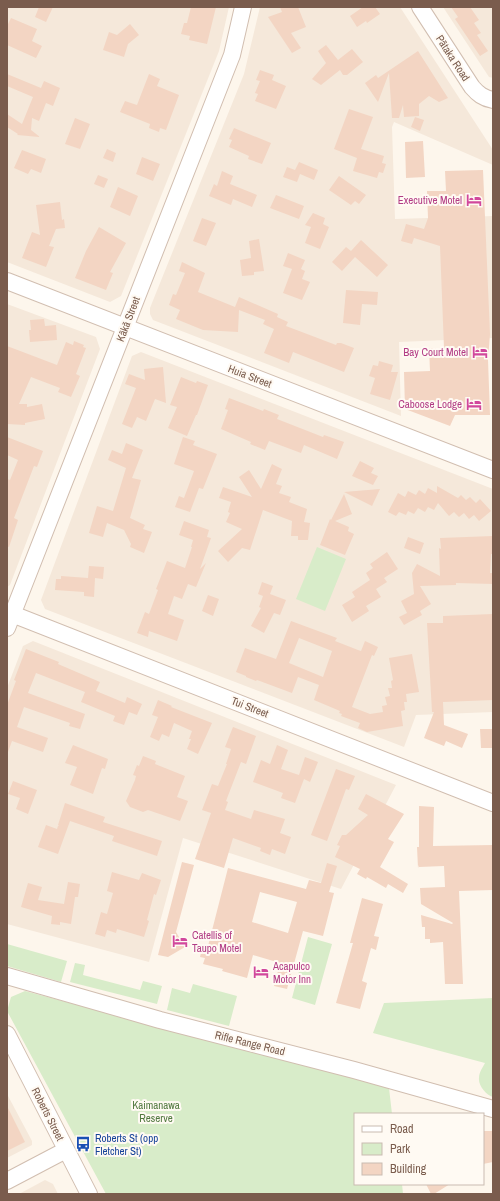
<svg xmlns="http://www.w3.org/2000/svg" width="500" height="1201" viewBox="0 0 500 1201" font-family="'Archivo Narrow',sans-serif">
	<rect width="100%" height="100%" fill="#fdf6ec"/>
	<path fill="#f5e8da" d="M7,7H229L219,51L121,296L110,302L7,262Z
		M260,7H400L493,150V165L394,122L392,127L395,219L493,216V338L399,342L401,416L153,320L150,314V308L244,74Z
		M443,7H493V78L489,77Z
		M7,304L96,337L100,349L10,585L7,587Z
		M141,352L493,489V712L416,715L404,747L45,609L41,600L132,356Z
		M33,641L396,785L341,889L183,838L149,962L7,924V688L23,646Z
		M7,1094L32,1141V1145L7,1158Z
		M45,1180L53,1184L58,1194H19Z"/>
	<path fill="#d8ecc9" d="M317,547L346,559L325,611L296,599Z
		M308,937L332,944L315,1005L292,998Z
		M7,944L67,961L61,982L7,966Z
		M75,963L85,965L83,975L140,990L143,981L162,986L157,1004L70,982Z
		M193,984L237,996L229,1026L167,1010L172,988L190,993Z
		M25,991L389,1088L392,1114H355V1184H402L403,1194H106L7,1011L11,997Z
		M493,998V1097C486,1095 478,1085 479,1078C479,1072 483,1067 485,1063L373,1033L384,1003Z"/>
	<path fill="#f3d5c3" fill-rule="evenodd" d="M39,7H53L46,22L35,17Z
		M191,7H216L207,44L189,40L190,36L181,34L184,23H187Z
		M280,7H298L306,27L291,33L301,48L292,53L268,17L282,12Z
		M363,7H375L380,14L367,23L366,21L357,27L350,16Z
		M451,7H470L479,20L474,23L481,33L477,35L488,51L480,56L455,19L458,17Z
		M11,18L37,29L32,41L42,46L36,58L7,45V26Z
		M130,24L139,35L128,44L124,57L103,50L109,32L117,35Z
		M326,45L338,60L352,49L363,62L347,75H343L340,70L321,85L312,79L326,63L318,51Z
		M418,51L448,98L439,102L429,96L419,104V116L404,117L403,105L399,118H392L389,73L378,102L365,83L376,75L378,78Z
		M260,70L274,75L272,80L286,86L276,109L255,101L258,94L255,93L260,81L256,80Z
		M7,74L41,88L44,81L60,88L53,106L46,103L39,121L32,118L31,130L40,137L17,135L18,134L7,127V114L22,124L33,97L7,86Z
		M149,74L160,79L157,86L179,95L166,130L160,128L159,132L149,128L150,124L120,112L125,101L137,105Z
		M349,109L373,117L361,149L384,156L382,163L386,164L383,173L379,172L377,178L353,171L357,158L334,149Z
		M415,117L424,120L420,131L411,127Z
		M75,118L90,124L80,149L65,144Z
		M234,128L271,143L262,164L248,159L249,156L229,147L232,140L229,139Z
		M423,141L425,177L406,178L405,142Z
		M107,149L116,153L113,162L103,158Z
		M22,150L46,159L41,173L31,169L28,174L14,168Z
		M142,157L160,164L153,181L136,174Z
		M299,162L318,170L314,180L300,174L297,182L283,177L287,167L295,170Z
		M483,170L490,334L488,360L490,415H455L450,426L405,409L404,372L430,371L429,348H444L440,246L414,238L412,244L401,241L406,224L424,229L428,218L427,191H446L445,171Z
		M222,171L233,176L230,184L257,195L252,207L233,199L231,205L209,196L214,184L217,186Z
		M98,175L108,179L104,188L94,184Z
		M339,176L366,195L359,204L355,201L351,205L329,190Z
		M118,187L138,196L130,216L110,207Z
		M276,195L304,206L299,219L270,208Z
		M60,202L62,220L64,219L65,228L56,229L49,246L54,247L46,267L22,258L32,232L40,235L36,205Z
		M313,213L325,218L323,224L329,227L320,249L305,243L311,227L305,225Z
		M202,218L216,223L206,246L193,241Z
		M99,227L126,243L110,272L113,273L106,290L75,278L86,251Z
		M259,239L264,271L254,272V275L242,276L240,260L251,258L249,241Z
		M361,240L388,265L377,277L355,257L342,271L332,262L346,247L351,251Z
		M288,253L305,260L301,269L305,271L302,279L310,282L302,300L283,293L292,269L283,266Z
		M182,262L205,273L198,292L235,307L239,297L278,314L277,317L288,322L286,326L336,345L337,343H341L354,348L344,372L293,352L289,363L264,353L274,329L263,324L265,320L239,310L238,332L203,330L176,319L180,310L169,305L173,294L176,295L185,273L179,271Z
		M346,290L378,292L377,305L362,304L360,325L343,323Z
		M44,319L45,326L56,325L57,340L30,342L29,330H31L30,320Z
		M74,341L84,345L83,347L86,348L76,374L80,376L71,397L58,392L60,388L31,377L19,404H27V407L42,404L45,419L25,423V425L7,424V346L57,365L66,342L73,345Z
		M379,361L393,365L391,372H398L390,400L370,394L375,378L369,376L373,365L378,366Z
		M163,367L166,403L155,399L146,421L137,417L132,428L122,424L136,388L125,384L129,374L145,380L144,369Z
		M181,377L196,383L197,381L208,385L197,415H196L187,436L168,428L177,407L170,405Z
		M229,398L263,411L264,409L279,415L277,419L323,437L324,435L344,442L337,459L304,445L301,453L269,441L265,450L250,444L251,442L221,429L228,410L225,409Z
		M7,437L43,451L37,467L34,466L14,518L18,520L9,547L7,546V479L10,480L18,460L7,455Z
		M183,437L195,441L193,445L217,454L203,489L199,488L190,512L175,507L179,496L184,498L194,471L174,464Z
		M126,443L143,450L132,478L141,480L130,518L145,525L143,529L152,532L144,553L130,547L131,544L124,530L107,523L103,537L89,533L97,506L113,511L126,468L108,460L112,450L122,454Z
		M360,461L374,468L371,473L378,476L373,485L352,476Z
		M272,464L282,469L276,484L282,486L279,493L291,497L289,502L307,509L304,522L310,523L308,540H298V536H291L292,521L263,510L250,550L242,548L228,562L218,551L242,529L226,522L230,513L228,512L231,502L219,498L223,487L252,497L239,477L249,470L261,489Z
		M437,486L458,498L461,495L466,500L470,497L476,503L480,499L491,511L479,521L474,515L469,519L464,513L459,517L454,512L449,516L438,503L434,510L428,507L425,512L418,508L414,514L408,511L406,515L399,512L396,516L388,512L398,493L405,497L408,491L416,495L419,490L425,494L428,488L437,493Z
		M380,489L372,506L344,492Z
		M344,494L352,514L335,521L349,527L348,531L354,534L345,555L320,545L330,519L331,520Z
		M184,521L209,530L207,537L211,538L200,569L206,563L196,587L188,584L182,599L174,596L168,614L184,620L177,641L149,631L148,637L137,633L145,612L149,614L158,590L156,589L167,561L185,568L192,547H191L193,540L179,535Z
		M493,536V554H491L490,573H493V584L456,583V585L420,586L431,604L420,611L422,615L404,625L399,617L407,613L401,601L414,594L412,573L417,564L440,576L439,548L441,549L440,538Z
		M408,537L424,543L420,554L404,548Z
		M387,552L398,569L384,578L387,582L376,589L381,597L366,606L369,611L352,622L342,605L355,597L352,592L370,580L366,573L373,568L370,564Z
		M89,566L104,567L103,579L95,578L94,597L84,596V592L55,590L56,579H61V576L88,578Z
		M262,582L273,586L270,594L286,600L280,615L274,613L264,633L251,626L261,608L259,607L263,596L258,594Z
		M208,595L219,599L213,616L202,611Z
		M493,614V700L443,702L444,725L468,734L462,748L446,741L444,746L424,738L434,712H432L427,623H443V616Z
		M291,621L337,638L335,641L358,650L361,651L365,641L378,647L374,656L372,655L352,707L370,714L383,712L382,706L387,705L385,697L390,696L388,688H392L391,681L393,680L389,658L412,654L419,692L406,694L407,702H404L405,710L401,711L403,726L367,732L358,728L360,723L341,716L342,714L339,713L340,711L314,700L319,685L298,677L292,693L257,680L256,681L246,677V676L236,672L245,648L276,659ZM299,638L332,651L323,677L289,663Z
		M26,649L59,662L58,664L100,682L96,691L125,703L127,697L142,704L137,715L129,712L124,725L113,721L115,716L81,702L85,692L36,673L28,693L85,714L80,729L69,726L70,723L24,707L17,727L48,738L43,752L12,741L8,752H7V705L16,681L14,680Z
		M158,700L172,706L171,707L212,723L198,754L187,749L191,739H189L192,731L174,723L169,737L162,734L159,741L150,737L158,717L152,715Z
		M233,727L256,736L246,764L241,762L226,801L228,802L225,810L251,819L254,810L285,819L280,833L291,837L285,854L272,849L270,855L260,851L261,848L233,838L224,868L195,859L211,813L202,810L212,784L218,786L227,764H226L231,749L225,747Z
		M480,729H493V748H481Z
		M73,745L108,759L105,769L102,768L93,794L70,785L77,767L65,763Z
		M277,745L288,750L281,769L299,775L305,757L318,762L310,782L304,779L295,803L281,798L283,793L253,782L261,760L270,764Z
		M143,756L156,761L155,764L185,776L177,797L188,801L180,821L148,810L143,812L130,807L126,801L135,780L136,776L133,775L137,765L139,766Z
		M336,769L355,776L349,790L346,789L327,841L311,835Z
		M13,781L37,790L28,814L16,809L20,798L8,794Z
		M366,794L404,814L388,839L394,842L380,867L408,884L403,893L388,884L386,888L367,877L366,879L357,874L360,869L335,857L340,846L337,845L342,835H346L368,815L358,809Z
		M65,803L105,817L103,822L162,841L157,856L112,841L114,836L70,821L58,854L38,847L46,825L57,829L58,826H59L58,825Z
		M419,806L434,807L433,846L493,845V890L459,891L463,984H445L443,942L430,943V939H425V927H422L421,915L452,924L453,923L421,904L420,888L445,887L444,866L419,867V865L418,868L417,847H419Z
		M182,862L194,865L176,932L185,947L168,957L158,955Z
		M327,863L337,866L329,892L334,893L323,936L303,931L287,989L274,986L280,963L253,955L247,978L222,971L223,969L203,964L205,958L200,957L203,945L208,946L228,868L306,889L309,880L321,883ZM260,892L297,902L288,933L252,922Z
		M112,872L139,880L142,873L161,880L156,895L154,894L150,909L147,920L149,921L144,937L117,929L116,933L107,930L105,937L95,934L101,912L107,914L113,893L107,891Z
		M68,882L80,884L78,897H75L71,924L60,922V925L51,924L52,916L21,907L28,883L42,887L38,900L64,904Z
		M362,898L383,904L374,936L379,937L376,950L371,948L362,981L367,983L360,1009L336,1003L353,943H350Z
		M7,1106L25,1142L7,1151Z
		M483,1131H493V1162L483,1164Z
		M426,1184H450L434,1194H431Z"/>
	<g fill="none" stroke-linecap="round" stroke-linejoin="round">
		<g stroke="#d1beb0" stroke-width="18">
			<path id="minor" d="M420,7L472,87C478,94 483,98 493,100
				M7,281L493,470
				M7,612L493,803
				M7,628L232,55L243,7
				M7,976L160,1020L354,1070L493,1109
				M7,1034L89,1194
				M7,1181L66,1150"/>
		</g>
		<use href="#minor" stroke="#fff" stroke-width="16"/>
	</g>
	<defs>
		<g id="hotel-bare" transform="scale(1.2)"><path d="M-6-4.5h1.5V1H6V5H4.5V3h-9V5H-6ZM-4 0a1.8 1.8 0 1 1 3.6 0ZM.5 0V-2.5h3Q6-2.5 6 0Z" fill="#d1479c" stroke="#fffaf3" stroke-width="2.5" paint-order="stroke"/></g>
		<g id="bus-bare" transform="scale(1.2)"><path d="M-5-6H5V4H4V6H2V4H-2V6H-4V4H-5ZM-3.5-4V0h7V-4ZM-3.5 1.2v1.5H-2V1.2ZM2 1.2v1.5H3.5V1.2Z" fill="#1a4fb4" stroke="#fffaf3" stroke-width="2.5" paint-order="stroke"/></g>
	</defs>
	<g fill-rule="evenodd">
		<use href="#hotel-bare" x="474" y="200"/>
		<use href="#hotel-bare" x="480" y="352"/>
		<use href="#hotel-bare" x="474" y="404"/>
		<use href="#hotel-bare" x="180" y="941"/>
		<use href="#hotel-bare" x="261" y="972"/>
		<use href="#bus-bare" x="83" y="1144"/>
	</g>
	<g text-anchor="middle" stroke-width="4" stroke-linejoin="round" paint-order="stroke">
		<g font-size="11" fill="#7a5c4d" stroke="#fffaf3">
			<text transform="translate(453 58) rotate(57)" y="4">Pātaka Road</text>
			<text transform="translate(128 319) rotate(-69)" y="4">Kākā Street</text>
			<text transform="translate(250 376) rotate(21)" y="4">Huia Street</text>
			<text transform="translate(250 707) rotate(21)" y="4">Tui Street</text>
			<text transform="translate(250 1043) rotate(14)" y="4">Rifle Range Road</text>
			<text transform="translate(48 1114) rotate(63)" y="4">Roberts Street</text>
		</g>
		<g font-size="11" fill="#b23c85" stroke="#fffaf3" text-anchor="end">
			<text x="462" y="204">Executive Motel</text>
			<text x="468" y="356">Bay Court Motel</text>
			<text x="462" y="408">Caboose Lodge</text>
			<text x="192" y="939" text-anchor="start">Catellis of<tspan x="192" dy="13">Taupo Motel</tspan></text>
			<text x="273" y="970" text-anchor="start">Acapulco<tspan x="273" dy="13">Motor Inn</tspan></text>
		</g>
		<g font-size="11" fill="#537a41" stroke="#fffaf3">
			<text x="156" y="1109">Kaimanawa<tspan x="156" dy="13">Reserve</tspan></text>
		</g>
		<g font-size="11" fill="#164399" stroke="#fffaf3" text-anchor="start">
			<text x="95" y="1142">Roberts St (opp<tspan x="95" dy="13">Fletcher St)</tspan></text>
		</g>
	</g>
	<rect width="500" height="1201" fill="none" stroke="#7a5c4d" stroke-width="16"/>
	<rect x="354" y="1113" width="130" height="72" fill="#fffaf3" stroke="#cabbb1"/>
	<rect x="362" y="1126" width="20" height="6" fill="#ffffff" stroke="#cabbb1"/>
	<text x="390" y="1133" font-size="12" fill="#7a5c4d">Road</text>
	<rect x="362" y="1143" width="20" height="12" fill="#d8ecc9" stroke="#cabbb1"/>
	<text x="390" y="1153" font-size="12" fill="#7a5c4d">Park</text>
	<rect x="362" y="1163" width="20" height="12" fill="#f3d5c3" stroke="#cabbb1"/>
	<text x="390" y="1173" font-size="12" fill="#7a5c4d">Building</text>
</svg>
